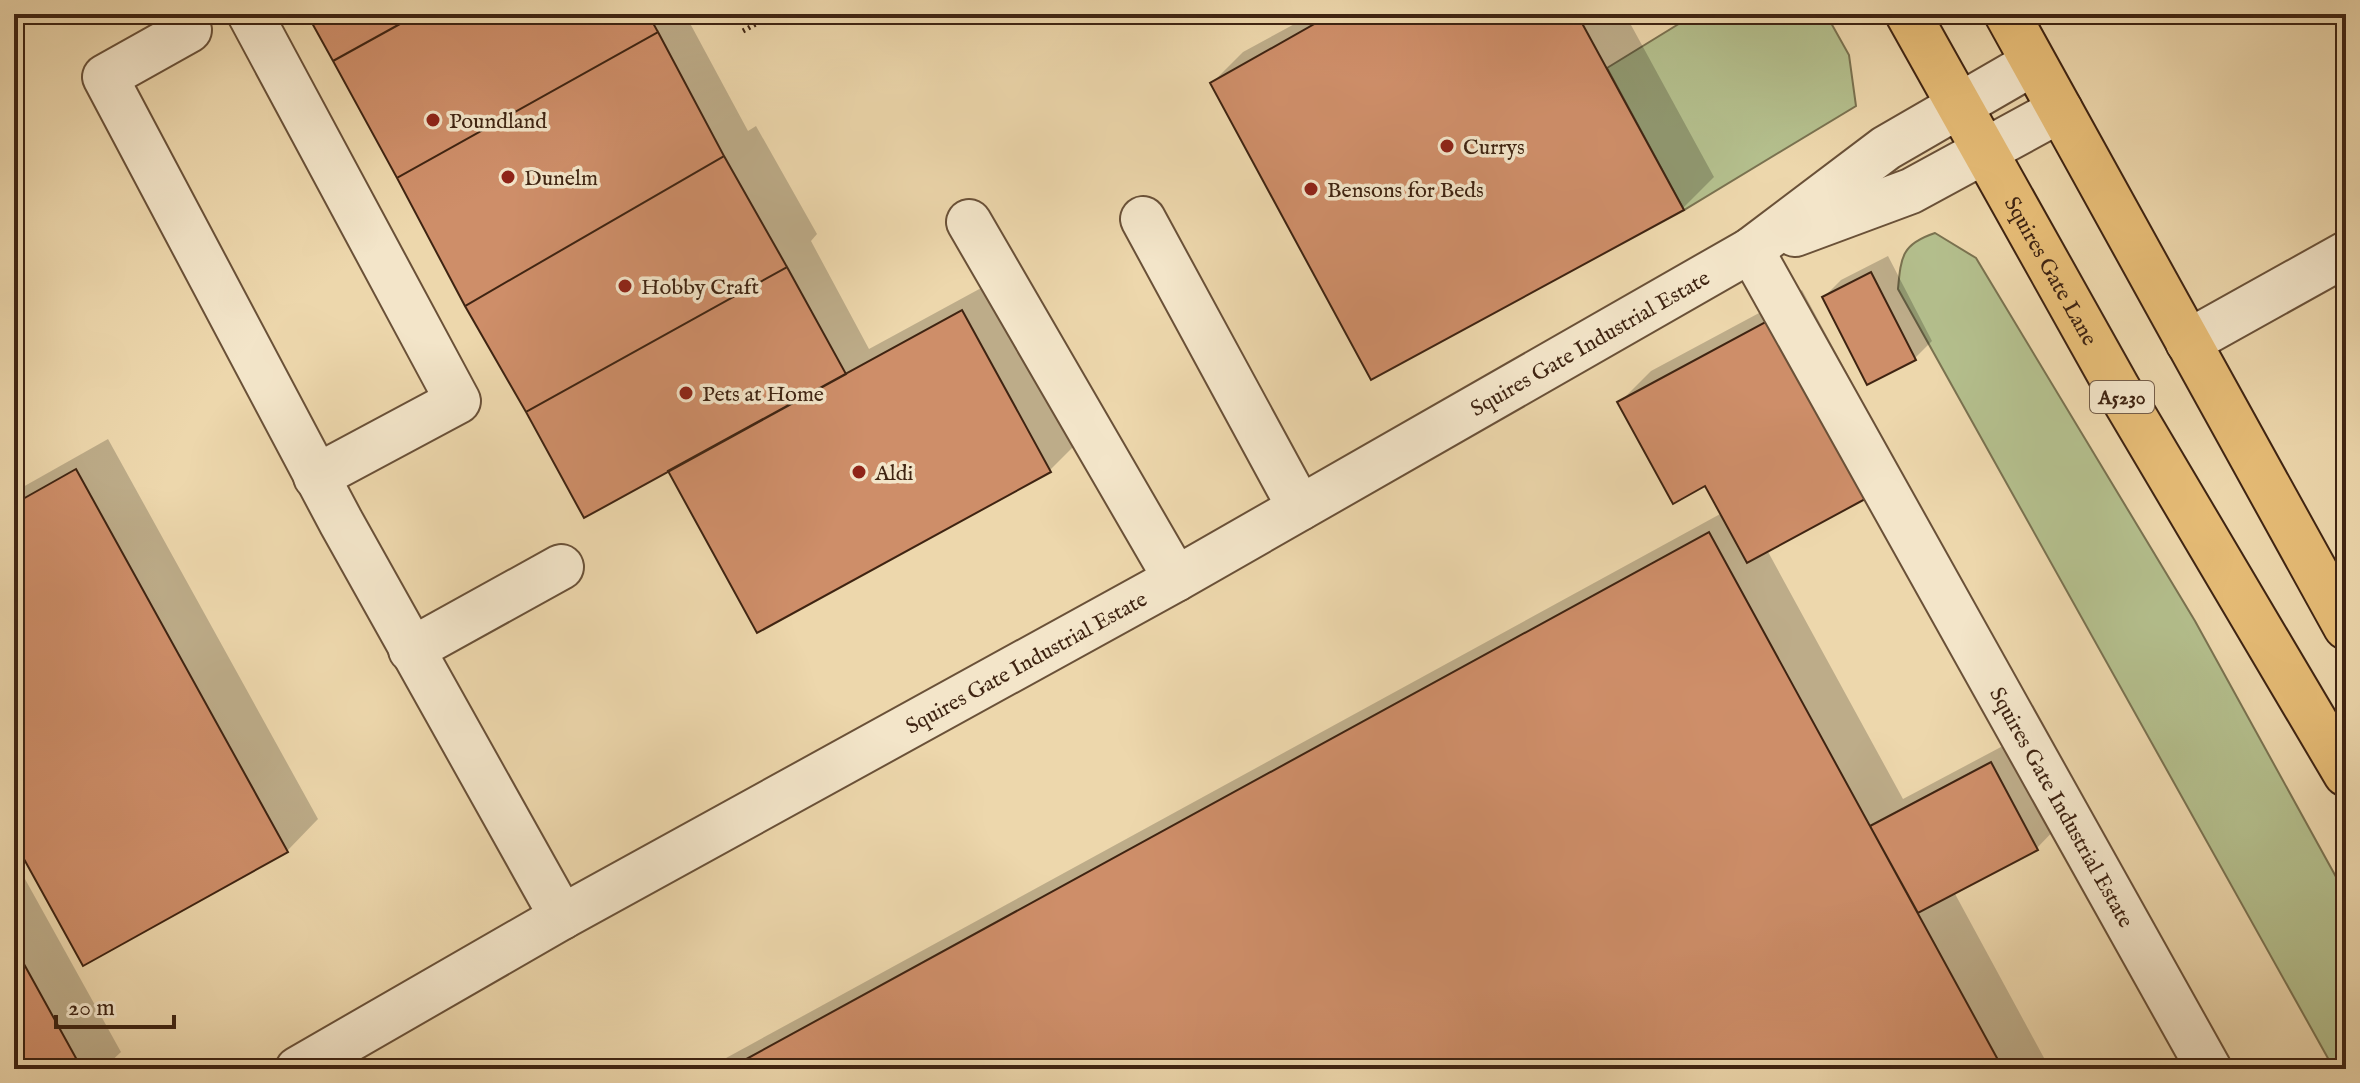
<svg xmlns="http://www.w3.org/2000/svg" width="2360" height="1083" viewBox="0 0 2360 1083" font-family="'IM FELL English',serif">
	<rect width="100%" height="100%" fill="#edd7ac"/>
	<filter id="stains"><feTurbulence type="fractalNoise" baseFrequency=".0025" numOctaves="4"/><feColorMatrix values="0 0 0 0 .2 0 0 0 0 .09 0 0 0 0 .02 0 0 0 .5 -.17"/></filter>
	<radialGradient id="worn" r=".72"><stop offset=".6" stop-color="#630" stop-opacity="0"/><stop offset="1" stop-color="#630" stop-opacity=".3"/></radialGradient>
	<path fill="#b4bf8d" stroke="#7a7250" stroke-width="2" d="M1695,14H1826L1849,55L1856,106L1684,210L1607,68Z
		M1935,233L1976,258L2195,621L2346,895V1069H2334L1898,289C1901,256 1902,244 1935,233Z"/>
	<path fill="#0003" d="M309,14H685L748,131L756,126L817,234L811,241L869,349L994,281L1080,440L1049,471L670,470Z
		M1313,14H1625L1714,177L1683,208L1212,83L1243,52Z
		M1888,256L1932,341L1915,358L1868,382L1824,297L1841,280Z
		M1802,290L1897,465L1865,496L1767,550L1903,799L2016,739L2061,823L2037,848L1954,892L2050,1069H706L1722,513L1706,483L1620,402L1651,371Z
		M108,439L318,819L287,851L14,837V492Z
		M20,870L121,1052L103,1069H14V874Z"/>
	<path fill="#ce8e69" stroke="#3f2412" stroke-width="2" d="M307,14H418L333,61Z
		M418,14H648L658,32L397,178L333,61Z
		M1332,14H1577L1684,210L1371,380L1210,83Z
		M658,32L724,156L465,306L397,178Z
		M724,156L787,267L526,412L465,306Z
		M787,267L846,374L584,518L526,412Z
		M1871,272L1916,360L1867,385L1822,297Z
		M962,310L1051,472L757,633L668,471Z
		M1771,319L1867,498L1747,563L1705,486L1673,504L1617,402Z
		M76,469L288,852L83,966L14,841V504Z
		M1709,532L2003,1069H728Z
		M1991,762L2038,850L1918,913L1870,826Z
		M14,946L82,1069H14Z"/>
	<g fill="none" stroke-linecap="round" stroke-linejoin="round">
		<g stroke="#6a5138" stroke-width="48">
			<g id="minor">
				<path d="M180,14L189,30L105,77L341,522L562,917"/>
				<path d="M250,14L458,401L316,477"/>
				<path d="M1143,219L1300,508"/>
				<path d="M969,222L1176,579"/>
				<path d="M1795,234L1911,191L2060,110"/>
				<path id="s1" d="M1751,250L2209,1069"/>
				<path d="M2188,342L2346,254"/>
				<path d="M411,650L561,567"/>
				<path id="s2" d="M298,1069L562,917L1176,579L1751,250L1886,148L2033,63"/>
			</g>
		</g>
		<g stroke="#3f2412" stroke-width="48">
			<g id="major">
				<path id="s3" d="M1908,14L2118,389L2346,774"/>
				<path d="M2007,14L2346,627"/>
			</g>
		</g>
		<path stroke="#3f2412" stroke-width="5" stroke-dasharray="2 4" stroke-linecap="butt" d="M743,31L774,14"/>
		<use href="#minor" stroke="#f3e5c9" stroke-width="44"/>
		<use href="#major" stroke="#e6bc76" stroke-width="44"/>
	</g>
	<g fill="#8f2418" stroke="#f3e5c9" stroke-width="3">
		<circle cx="433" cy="120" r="8"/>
		<circle cx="1447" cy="146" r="8"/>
		<circle cx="508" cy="177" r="8"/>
		<circle cx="1311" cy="189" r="8"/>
		<circle cx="625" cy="286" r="8"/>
		<circle cx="686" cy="393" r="8"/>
		<circle cx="859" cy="472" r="8"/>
	</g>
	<g text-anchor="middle" stroke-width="7" stroke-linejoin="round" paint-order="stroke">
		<rect fill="#f3e5c9" stroke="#755e49" stroke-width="2" x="2090" y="381" width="64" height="32" rx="6"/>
		<g font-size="20" font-weight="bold" fill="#3f2412">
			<text x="2122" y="404">A5230</text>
		</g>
		<g font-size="22" fill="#3f2412" stroke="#f3e5c9" text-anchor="start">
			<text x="449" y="128">Poundland</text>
			<text x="1463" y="154">Currys</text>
			<text x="524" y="185">Dunelm</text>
			<text x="1327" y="197">Bensons for Beds</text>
			<text x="641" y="294">Hobby Craft</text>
			<text x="702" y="401">Pets at Home</text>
			<text x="875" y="480">Aldi</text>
		</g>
		<g font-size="22" fill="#3f2412" stroke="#f3e5c9">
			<text dy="8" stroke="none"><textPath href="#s3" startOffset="294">Squires Gate Lane</textPath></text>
			<text dy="8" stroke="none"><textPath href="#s2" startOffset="1482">Squires Gate Industrial Estate</textPath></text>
			<text dy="8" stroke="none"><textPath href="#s2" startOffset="834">Squires Gate Industrial Estate</textPath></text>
			<text dy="8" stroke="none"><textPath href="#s1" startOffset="638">Squires Gate Industrial Estate</textPath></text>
		</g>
	</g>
	<rect width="2360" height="1083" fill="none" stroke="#edd7ac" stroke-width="48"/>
	<rect x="16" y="16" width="2328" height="1051" fill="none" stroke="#3f2412" stroke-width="4"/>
	<rect x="24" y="24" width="2312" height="1035" fill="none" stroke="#3f2412" stroke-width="2"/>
	<path d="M56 1015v12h118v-12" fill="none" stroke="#3f2412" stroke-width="4"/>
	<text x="68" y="1015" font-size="24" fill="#3f2412" stroke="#f3e5c9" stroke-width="6" paint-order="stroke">20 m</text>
	<rect width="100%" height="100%" filter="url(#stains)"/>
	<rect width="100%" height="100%" fill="url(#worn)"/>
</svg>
